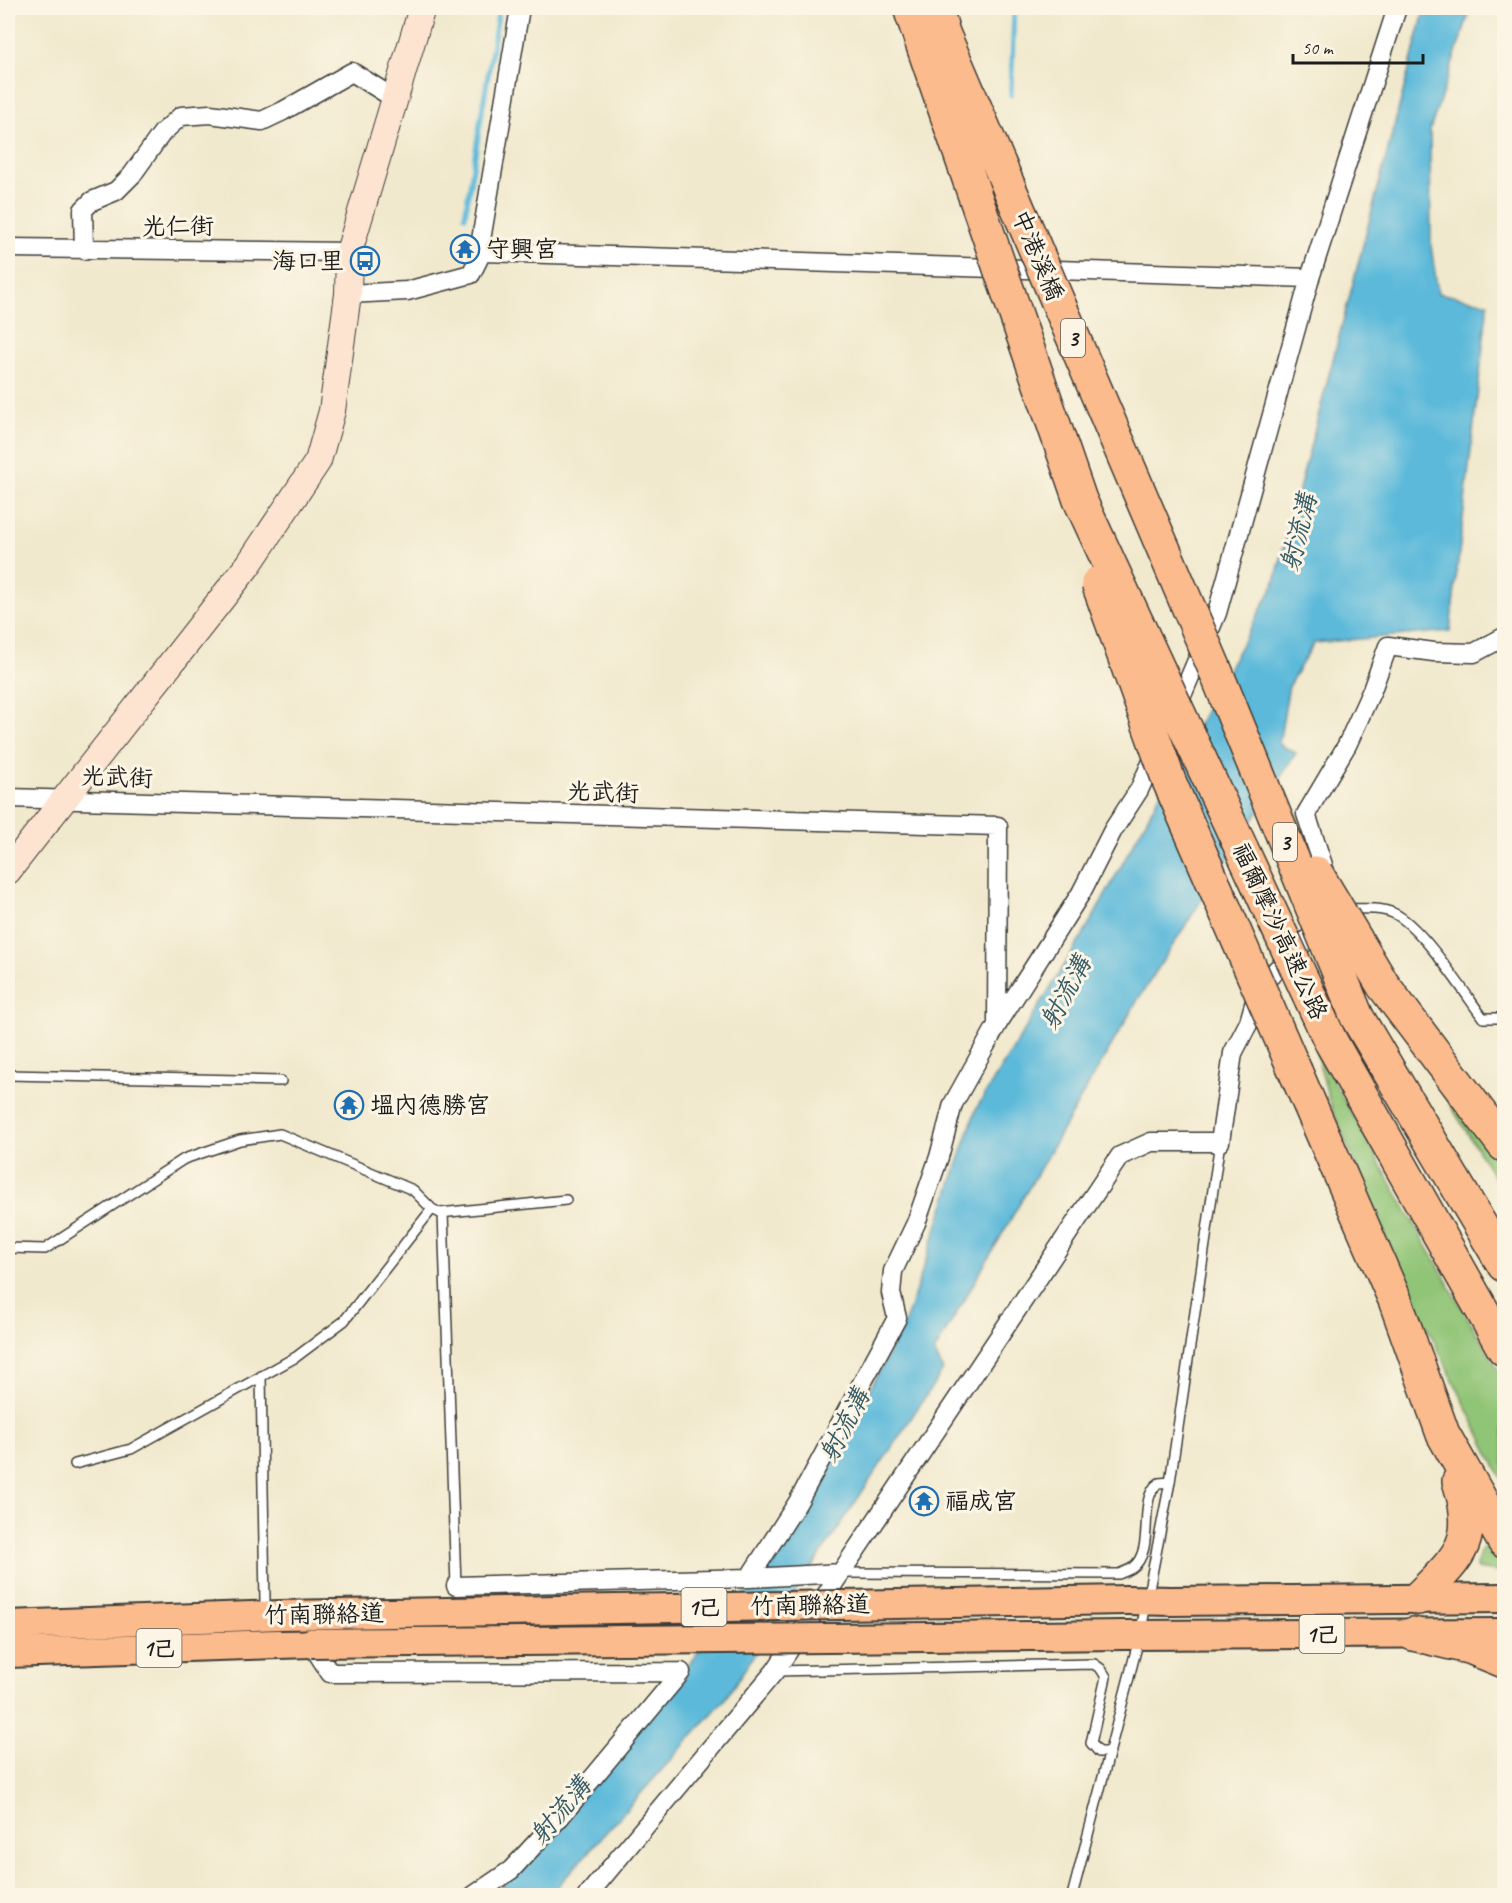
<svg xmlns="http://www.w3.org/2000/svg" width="1512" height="1903" viewBox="0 0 1512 1903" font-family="Caveat,'LXGW WenKai TC',sans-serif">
	<rect width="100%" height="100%" fill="#fcf5e5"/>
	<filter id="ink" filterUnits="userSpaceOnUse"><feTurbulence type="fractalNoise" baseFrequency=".0167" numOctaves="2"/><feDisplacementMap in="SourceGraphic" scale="12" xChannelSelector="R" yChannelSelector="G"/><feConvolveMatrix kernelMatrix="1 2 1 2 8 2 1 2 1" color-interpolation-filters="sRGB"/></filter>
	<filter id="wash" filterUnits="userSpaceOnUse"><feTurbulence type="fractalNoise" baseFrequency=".008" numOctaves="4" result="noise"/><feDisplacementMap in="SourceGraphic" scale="24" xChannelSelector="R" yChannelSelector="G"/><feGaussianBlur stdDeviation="1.35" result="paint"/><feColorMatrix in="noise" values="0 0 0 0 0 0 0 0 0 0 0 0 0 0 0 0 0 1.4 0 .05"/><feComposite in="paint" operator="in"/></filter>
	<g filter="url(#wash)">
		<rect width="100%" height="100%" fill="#f1e9cd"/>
		<path fill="#90c476" stroke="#567049" stroke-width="1.5" d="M1401,1024L1504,1164V1193Z
			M1315,1049L1458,1301L1504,1379V1484L1418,1308L1386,1238L1331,1106Z
			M1487,1540L1504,1554V1570L1497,1572L1478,1569L1476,1564Z"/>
		<path fill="#5bb9da" stroke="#3c6a7b" stroke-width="1.5" d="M1425,8H1471L1430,130L1431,246L1438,293L1488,303L1450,631L1314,643L1289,685L1279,744L1296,753L1137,1001L934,1352L943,1370L725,1699L550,1895L494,1896L553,1833L796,1530L906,1320L976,1109L1089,925L1274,585Z"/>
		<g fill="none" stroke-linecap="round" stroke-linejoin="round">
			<path stroke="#5bb9da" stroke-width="5" d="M1011,95L1014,8
				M465,216L499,8"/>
		</g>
	</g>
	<g filter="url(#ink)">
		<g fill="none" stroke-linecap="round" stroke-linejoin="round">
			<g stroke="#3c3b37" stroke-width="12">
				<path id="lane" d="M1347,909C1361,909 1379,907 1393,913C1420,924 1464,992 1483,1018H1504
					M8,1075L281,1081
					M443,1213L456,1586
					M8,1248L45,1249L184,1159L240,1140L280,1134L413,1190L432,1209L440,1213L566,1200
					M261,1376L265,1601L263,1611
					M75,1464L131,1449L296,1357L344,1321L432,1209
					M841,1573L1119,1574C1123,1572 1129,1570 1132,1568C1157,1550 1136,1498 1159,1483L1170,1482
					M776,1671L1094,1664L1101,1669L1106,1677L1091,1743L1099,1752H1110
					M1072,1896L1140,1635L1170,1482L1220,1142"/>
			</g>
			<g stroke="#3c3b37" stroke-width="21">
				<path id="street" d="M8,248L349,252
					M84,250L83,210L92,201L116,191L132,175L162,133L181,116L210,114L262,121L283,111L352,72L395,99
					M482,252L1310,278
					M348,294L407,291L471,274L482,252L481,240L520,8
					M1175,712L1217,613L1310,278L1397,8
					M8,798L998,826L997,1025
					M1328,880L1306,814L1347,745L1372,690L1388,646L1434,652L1474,653L1504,637
					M749,1578L798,1502L897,1318L891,1293L893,1271L916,1223L939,1157L953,1104L997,1025L1081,893L1113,830L1139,790L1158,748
					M456,1586L749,1578L841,1573
					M311,1643L330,1673L681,1672
					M473,1896L511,1870L561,1816L681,1672
					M587,1896L775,1671L1120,1156L1151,1142H1220L1233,1053L1249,1022L1259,987L1325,922"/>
			</g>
			<g stroke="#3c3b37" stroke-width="28">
				<path id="secondary" d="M8,871L249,564L318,461L332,411L348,294L349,252L422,8"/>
			</g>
			<g stroke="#3c3b37" stroke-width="32">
				<path id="primary" d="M1128,1600L1171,1601L1504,1598
					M8,1625L280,1615
					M1124,1635L1504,1633
					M8,1653L311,1643"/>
			</g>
			<g stroke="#3c3b37" stroke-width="36">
				<path id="highway" d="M1383,985L1504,1145
					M1357,1017L1504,1265
					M1330,1040L1504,1349
					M1296,1073L1395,1300L1443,1434L1504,1541
					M1418,1598C1459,1557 1479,1542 1459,1481
					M1413,1634L1472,1648L1504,1661"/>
			</g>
			<use href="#lane" stroke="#fff" stroke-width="9"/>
			<use href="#street" stroke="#fff" stroke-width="18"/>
			<use href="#secondary" stroke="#fde4d1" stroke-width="26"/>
			<use href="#primary" stroke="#fbbb8d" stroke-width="28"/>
			<use href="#highway" stroke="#fbbb8d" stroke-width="33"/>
			<g stroke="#3c3b37" stroke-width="32" stroke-linecap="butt">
				<path id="primary-bridge" d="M280,1615L1128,1600
					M311,1643L1124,1635"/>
			</g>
			<g stroke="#3c3b37" stroke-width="36" stroke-linecap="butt">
				<path id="highway-bridge" d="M910,8L1080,500L1330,1040
					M936,8L943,33L1214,667L1357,1017
					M1098,583L1169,781L1296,1073
					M1316,873L1383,985"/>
			</g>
			<use href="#primary-bridge" stroke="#fbbb8d" stroke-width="28"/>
			<use href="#highway-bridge" stroke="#fbbb8d" stroke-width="33"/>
		</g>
	</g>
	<defs>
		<g id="temple-ring" transform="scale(1.5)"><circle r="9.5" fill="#fcf5e5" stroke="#1f6fb2" stroke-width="1.5"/><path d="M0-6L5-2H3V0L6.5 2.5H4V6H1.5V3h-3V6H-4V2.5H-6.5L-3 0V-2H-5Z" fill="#1f6fb2"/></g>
		<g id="bus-ring" transform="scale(1.5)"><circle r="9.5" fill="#fcf5e5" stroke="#1f6fb2" stroke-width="1.5"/><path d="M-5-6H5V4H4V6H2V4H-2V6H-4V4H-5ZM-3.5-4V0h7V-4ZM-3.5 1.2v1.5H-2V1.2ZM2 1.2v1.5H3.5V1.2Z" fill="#1f6fb2"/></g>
	</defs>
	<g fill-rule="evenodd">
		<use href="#temple-ring" x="465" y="249"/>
		<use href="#bus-ring" x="365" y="261"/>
		<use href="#temple-ring" x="349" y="1105"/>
		<use href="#temple-ring" x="924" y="1501"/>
	</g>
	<g text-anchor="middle" stroke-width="6" stroke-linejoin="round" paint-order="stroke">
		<g fill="#fcf5e5" stroke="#5f5d58" stroke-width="1.5">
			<rect x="1061" y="319" width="24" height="38" rx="4.5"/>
			<rect x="1273" y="823" width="24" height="38" rx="4.5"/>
			<rect x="681.5" y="1588" width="45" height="38" rx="4.5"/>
			<rect x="1299.5" y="1615" width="45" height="38" rx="4.5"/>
			<rect x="136.5" y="1629" width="45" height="38" rx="4.5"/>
		</g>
		<g font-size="22" font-weight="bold" fill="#1c1c1c">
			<text x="1073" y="346">3</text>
			<text x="1285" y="850">3</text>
			<text x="704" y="1615">1己</text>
			<text x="1322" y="1642">1己</text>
			<text x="159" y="1656">1己</text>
		</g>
		<g font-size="24" fill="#1c1c1c" stroke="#fcf5e5">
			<text x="178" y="234">光仁街</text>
			<text transform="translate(1038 255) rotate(67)" y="8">中港溪橋</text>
			<text transform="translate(117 777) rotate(2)" y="8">光武街</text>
			<text transform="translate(603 792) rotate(2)" y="8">光武街</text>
			<text transform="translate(1280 931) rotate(65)" y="8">福爾摩沙高速公路</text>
			<text transform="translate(810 1605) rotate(-1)" y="8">竹南聯絡道</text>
			<text transform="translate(324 1614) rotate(-1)" y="8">竹南聯絡道</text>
		</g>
		<g font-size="24" fill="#1c1c1c" stroke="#fcf5e5" text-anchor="start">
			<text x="486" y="257">守興宮</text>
			<text x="344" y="269" text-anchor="end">海口里</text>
			<text x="370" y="1113">塭內德勝宮</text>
			<text x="945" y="1509">福成宮</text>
		</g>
		<g font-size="26" font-style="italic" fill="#355b68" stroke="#fcf5e5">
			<text transform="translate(1298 532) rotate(-76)" y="9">射流溝</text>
			<text transform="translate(1065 992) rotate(-62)" y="9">射流溝</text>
			<text transform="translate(844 1425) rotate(-63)" y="9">射流溝</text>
			<text transform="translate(560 1810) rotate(-50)" y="9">射流溝</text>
		</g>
	</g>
	<rect width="1512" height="1903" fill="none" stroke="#fcf5e5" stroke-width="30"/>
	<path d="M1293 54v9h130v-9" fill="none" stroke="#1c1c1c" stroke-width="3"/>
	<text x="1302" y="54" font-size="18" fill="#1c1c1c" stroke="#fcf5e5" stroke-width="4.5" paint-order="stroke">50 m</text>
</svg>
